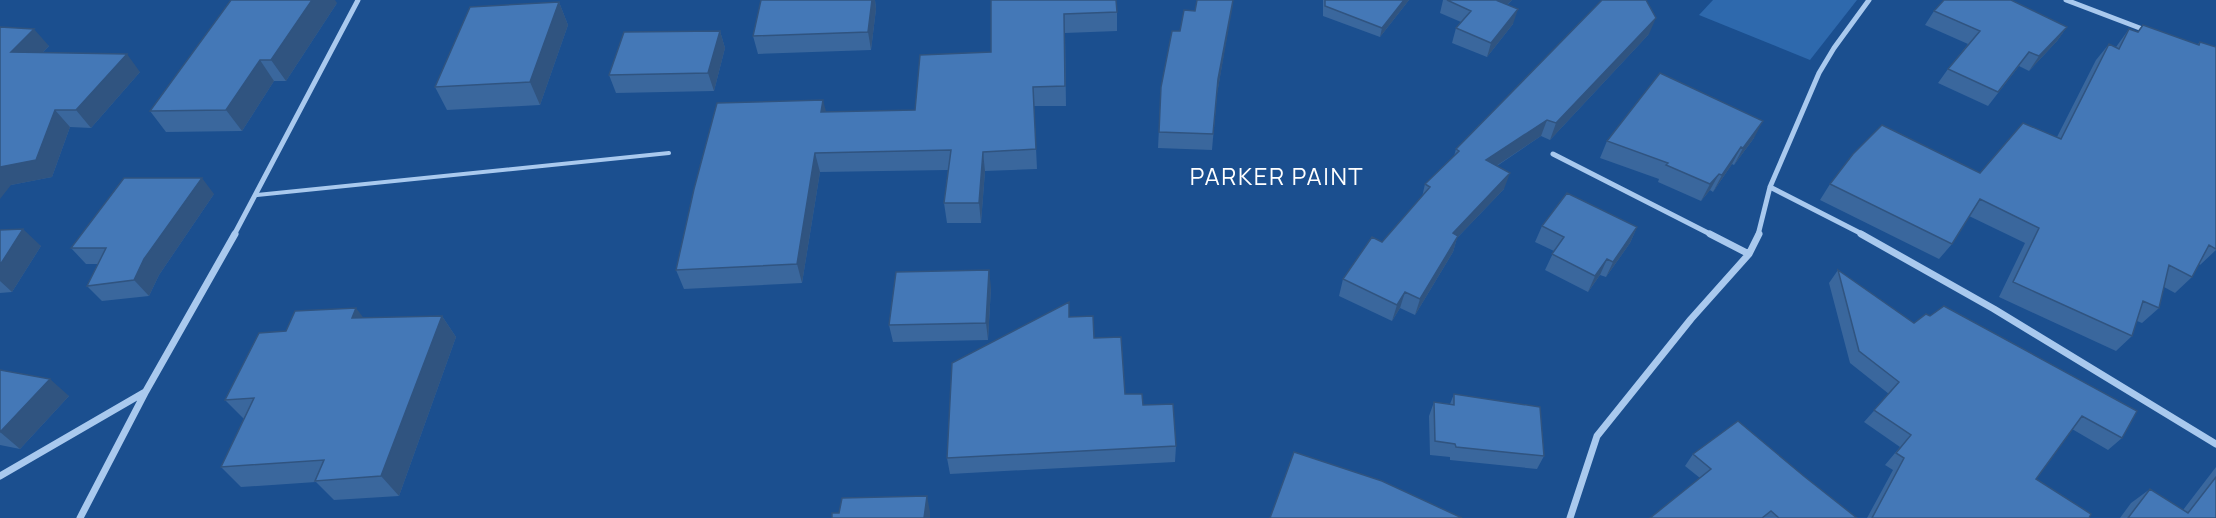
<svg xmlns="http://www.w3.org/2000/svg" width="2216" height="518" viewBox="0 0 2216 518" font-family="Manrope,sans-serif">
	<rect width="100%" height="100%" fill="#1b4f8f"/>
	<path fill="#2e69ad" d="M1713,0H1857L1810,60L1699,15Z"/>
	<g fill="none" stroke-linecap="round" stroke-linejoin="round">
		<path stroke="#a9c9ee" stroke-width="4" d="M257,195L669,153"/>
		<path stroke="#a9c9ee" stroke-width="5" d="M2066,0L2145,30
			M1553,154L1712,235
			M1770,187L1864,235
			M234,235L358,0
			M1758,235L1770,187L1819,73L1834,48L1869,0"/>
		<path stroke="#a9c9ee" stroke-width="7" d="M1710,234L1749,254
			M1861,234L1994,309L2216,444
			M0,476L145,392
			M80,518L146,391L235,234
			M1570,518L1597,436L1691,319L1749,254L1759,234"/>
	</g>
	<path fill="#3a679d" d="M761,0H875L876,9L871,50L758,54L753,36Z
		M991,0L1117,12V31L1065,33L1066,106H1034L1037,169L985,171L981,223H947L944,203L948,170L820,172L802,283L684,289L676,270L826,112L915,110L991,52Z
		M1197,0H1233L1217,94L1212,150L1158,148L1161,87L1180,31L1195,11Z
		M1323,0H1409L1380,37L1323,16Z
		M1443,0H1512L1507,5L1513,24L1487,57L1452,43L1456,28L1461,22L1440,13Z
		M559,2L568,25L540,105L447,110L435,87Z
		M337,3L286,81H274L242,131L166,132L150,111Z
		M1934,11L2067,27L2057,41L2029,71L2019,66L1988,106L1938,83L1948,69L1968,44L1925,25Z
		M2143,25L2197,45L2200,42L2216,47V250L2200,265L2199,264L2192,277L2175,293L2164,287L2159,308L2142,323L2137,321L2132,336L2116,351L1999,297L2025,243L1969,216L1952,244L1939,259L1820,200L1830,184L1980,173L2057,137L2096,60L2109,44L2116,47L2129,29L2137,32Z
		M0,27L49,46L43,52L140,72L91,128L70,127L52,177L11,185Z
		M720,31L725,48L714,91L616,93L609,75Z
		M1649,34L1550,140L1541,136L1497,166L1504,189L1457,238L1453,252L1415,315L1400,308L1392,321L1339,296L1343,279L1382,242L1422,197L1425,184L1454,156L1456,149Z
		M1754,138L1734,165L1732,164L1713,192L1710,190L1701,201L1658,182L1659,179L1600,158L1607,141Z
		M214,194L159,275L149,296L102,301L87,286L98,264H86L71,248Z
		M1542,226L1637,227L1630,243L1606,277L1600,275L1588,292L1545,270L1554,251L1535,242Z
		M0,230L41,246L12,292L0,293Z
		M1838,270L1914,323L2122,438L2108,450L2072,429L2036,479L2089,518H1867L1893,470L1885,465L1900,447L1864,422L1889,394L1850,363L1829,283Z
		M991,287L988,340L893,342L889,325Z
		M442,316L456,337L399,496L334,500L316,482L241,487L221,467L244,419L225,400L286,331L364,318Z
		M1069,317L1094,338L1125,394L1143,405L1176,446L1175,462L950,474L947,458Z
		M0,370L69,396L20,449L0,445Z
		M1454,394L1544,456L1537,469L1450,460V457L1430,455L1429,416L1434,402L1450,404Z
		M1693,454L1805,477L1857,518H1650L1700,478L1685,466Z
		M2216,467V518H2120L2131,503L2150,489L2183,510Z"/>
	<path fill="#305480" d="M312,0H335L337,3L286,81L271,60Z
		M872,0H875L876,9L871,50L868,32Z
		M1233,0V5L1217,94L1212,150L1218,79Z
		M1404,0H1409L1380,37L1382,28Z
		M1500,0H1512L1494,16L1498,1Z
		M559,2L568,25L540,105L530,82Z
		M1518,9L1513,24L1487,57L1491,43Z
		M1656,18L1649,34L1550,140L1556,123Z
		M2067,27L2057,41L2029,71L2039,56Z
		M34,29L49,46L26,69L11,52Z
		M720,31L725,48L714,91L708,73Z
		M127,54L140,72L91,128L76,110Z
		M260,60L274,81L242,131L226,110Z
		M823,100L828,119L821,112Z
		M55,110L70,127L52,177L11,185L0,199V167Z
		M1547,120L1541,136L1481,176L1486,160Z
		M1763,121L1754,138L1734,165L1743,148Z
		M1741,147L1732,164L1713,192L1722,175Z
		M983,152L985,171L981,223L979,203Z
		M815,153L820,172L802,283L797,264Z
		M1510,173L1504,189L1457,238L1453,252L1415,315L1420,299L1453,233Z
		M1719,174L1710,190L1701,201L1710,184Z
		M202,178L214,194L159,275L149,296L134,280L144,259Z
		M1637,227L1630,243L1606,277L1613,262Z
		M23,229L41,246L12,292L0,281V265Z
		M1607,259L1600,275L1588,292L1595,276Z
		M989,270L991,287L988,340L986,323Z
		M1405,292L1400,308L1392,321L1397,305Z
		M356,308L372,329L352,318Z
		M442,316L456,337L399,496L381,476Z
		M50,379L69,396L20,449L0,432Z
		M927,496L930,512V518H924Z"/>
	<path fill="#4478b7" stroke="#305480" stroke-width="1.5" d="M231,0H312L271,60H260L226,110L150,111Z
		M761,0H872L868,32L753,36Z
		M991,0H1116L1117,12L1064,14L1065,86L1033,87L1036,149L983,152L979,203H944L951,150L815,153L797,264L676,270L694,189L717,103L823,100L821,112L915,110L920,55L991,52Z
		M1197,0H1233L1218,79L1213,134L1159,132L1161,87L1172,31H1180L1184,10L1195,11Z
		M1325,0H1404L1382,28L1325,6Z
		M1447,0H1500L1498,1L1518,9L1491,43L1456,28L1471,11Z
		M1602,0H1646L1656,18L1556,123L1547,120L1486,160L1510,173L1453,233L1458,236L1420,299L1405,292L1397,305L1343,279L1372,237L1382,242L1430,187L1425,184L1459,151L1456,149Z
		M1944,0H2011L2067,27L2039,56L2029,52L1998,92L1948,69L1980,31L1934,11Z
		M559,2L530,82L435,87L470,7Z
		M2143,25L2199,45L2200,42L2216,47V249L2209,245L2192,277L2169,265L2159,308L2143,301L2132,336L2013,282L2039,228L1980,199L1952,244L1830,184L1853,154L1882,125L1980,173L2023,123L2061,139L2109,44L2119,49L2129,29L2138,32Z
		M0,27L34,29L11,52L127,54L76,110H55L36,160L0,167Z
		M720,31L708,73L609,75L624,32Z
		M1660,73L1763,121L1743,148L1741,147L1722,175L1719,174L1710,184L1666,165L1668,163L1607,141Z
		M124,178H202L144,259L134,280L87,286L106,248H71Z
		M1567,193L1637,227L1613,262L1607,259L1595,276L1552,254L1564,237L1542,226Z
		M23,229L0,265V230Z
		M989,270L986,323L889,325L896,272Z
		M1838,270L1914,323L1926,314L1930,316L1944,306L2137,411L2122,438L2082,416L2036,479L2091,514L2089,518H1872L1904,458L1896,453L1911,435L1874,410L1899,382L1859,351Z
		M1069,302V317L1093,316L1094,338L1121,337L1125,394H1142L1143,405L1173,404L1176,446L947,458L952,363Z
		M356,308L352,318L442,316L381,476L315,481L324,460L221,467L254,398L225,400L259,333L286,331L295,311Z
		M0,370L50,379L0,432Z
		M1454,394L1540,407L1544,456L1456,447L1455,444L1435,441L1434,402L1454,405Z
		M1738,421L1805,477L1857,518H1779L1771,511L1762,518H1650L1711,469L1693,454Z
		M1294,452L1382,481L1462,518H1270Z
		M2216,477V518H2128L2150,489L2188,513Z
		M927,496L924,518H832V513H839L842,498Z"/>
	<g text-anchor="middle" stroke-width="4.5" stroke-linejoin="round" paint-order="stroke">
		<g font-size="24" letter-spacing="1.5" fill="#fff" stroke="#1b4f8f">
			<text x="1277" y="185">PARKER PAINT</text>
		</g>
	</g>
</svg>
